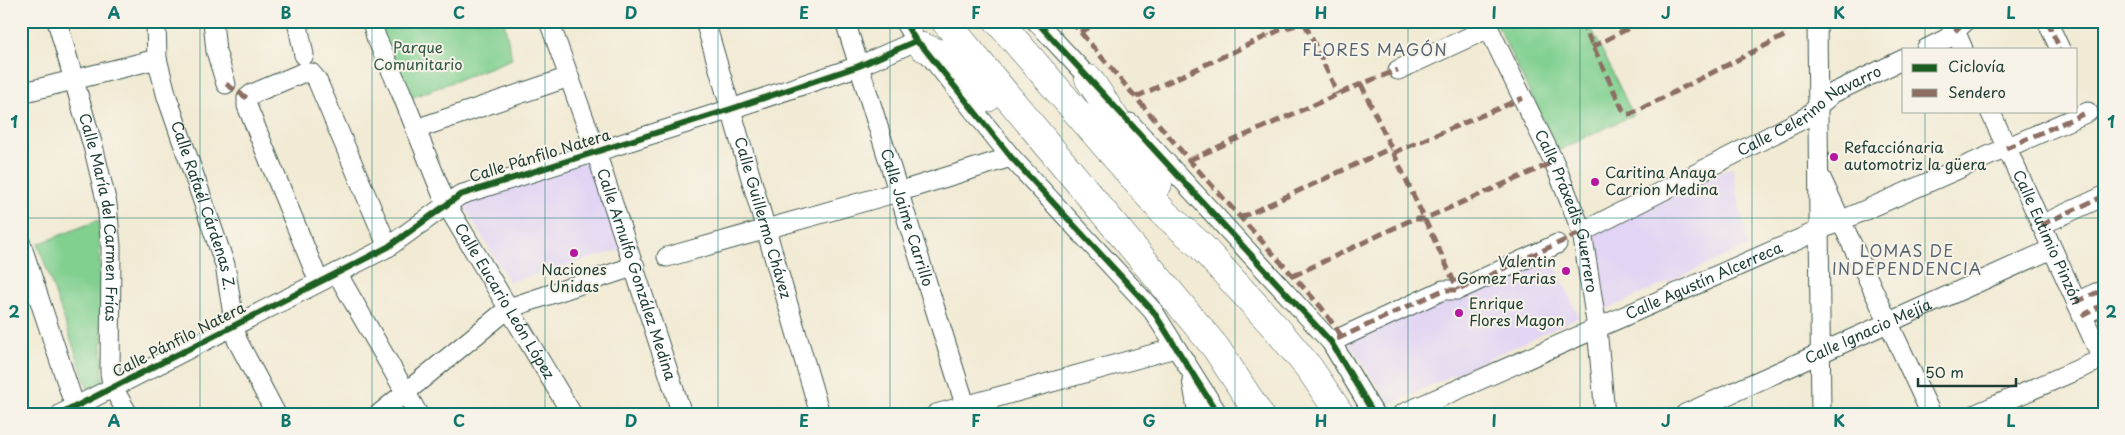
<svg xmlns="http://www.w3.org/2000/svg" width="2125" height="435" viewBox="0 0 2125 435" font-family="'Playpen Sans',sans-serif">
	<rect width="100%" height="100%" fill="#f7f3e8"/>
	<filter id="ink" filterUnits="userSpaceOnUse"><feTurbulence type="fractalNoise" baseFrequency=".02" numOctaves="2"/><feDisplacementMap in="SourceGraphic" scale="10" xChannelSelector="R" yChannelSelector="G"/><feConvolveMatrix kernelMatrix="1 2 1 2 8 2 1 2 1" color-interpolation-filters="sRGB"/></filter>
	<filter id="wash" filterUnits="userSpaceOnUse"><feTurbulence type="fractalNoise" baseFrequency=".0096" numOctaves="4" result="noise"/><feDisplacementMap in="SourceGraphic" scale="20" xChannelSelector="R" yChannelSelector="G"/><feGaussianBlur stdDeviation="1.12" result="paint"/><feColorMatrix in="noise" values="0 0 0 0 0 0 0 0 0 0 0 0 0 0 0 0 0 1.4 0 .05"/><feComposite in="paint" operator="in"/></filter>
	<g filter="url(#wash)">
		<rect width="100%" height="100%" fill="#f1ead4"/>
		<path fill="#e1d4f4" d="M594,159L623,249L509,282L461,201Z
			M1732,167L1748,246L1601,312L1589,237Z
			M1549,251L1579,317L1390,404L1346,340Z"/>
		<path fill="#81d090" stroke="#508662" d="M369,21H504L512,59L398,103Z
			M1495,21H1588L1633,115L1558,151Z
			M99,220L103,386L89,392L38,244Z"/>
	</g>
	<g filter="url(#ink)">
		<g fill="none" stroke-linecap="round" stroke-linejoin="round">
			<g stroke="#3e574c" stroke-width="21">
				<g id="minor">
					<path id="s1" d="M57,21L94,150L107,204L111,247L110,373L113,388L128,414"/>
					<path id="s2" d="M156,21L157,59L167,97L225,265L237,340L276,414"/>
					<path d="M213,21L216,51L226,84"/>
					<path d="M297,21L304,55"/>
					<path id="s3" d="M372,21L376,37L401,92L446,204L572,414"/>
					<path id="s4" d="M549,21L596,152L682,414"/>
					<path id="s5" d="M705,21L820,414"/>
					<path id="s6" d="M845,21L968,414"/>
					<path d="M904,21L916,41L923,47L1011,157L1153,311L1218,414"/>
					<path d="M1036,21L1098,88"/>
					<path id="s7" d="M1485,21L1554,162L1582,232L1597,328L1605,414"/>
					<path d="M1817,21L1821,414"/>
					<path d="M1951,21L1963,49"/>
					<path d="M2047,21L2060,49"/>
					<path d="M1926,49L1946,39L1966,21"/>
					<path d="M1398,70L1489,28"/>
					<path d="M21,93L157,59"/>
					<path id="s8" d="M1990,111L2104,363"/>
					<path d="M1130,123L1331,342L1374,414"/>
					<path d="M416,129L569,77"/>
					<path d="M1821,178L1931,414"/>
					<path d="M2041,225L2104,196"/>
					<path id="s9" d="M1582,232L1805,118L1833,93L1904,59"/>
					<path d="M21,244L75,407"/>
					<path d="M667,257L898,192L1011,157"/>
					<path d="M337,273L418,414"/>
					<path d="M319,282L247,106V98L252,94L302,73H311L317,80L388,247"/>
					<path d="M2076,302L2096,293L2104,292"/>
					<path d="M2082,316L2104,304"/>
					<path d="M1331,342L1443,290H1458L1557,244"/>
					<path d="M1192,380L1198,414"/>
					<path d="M61,414L388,247L460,195L731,109L859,66L916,41"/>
					<path d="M379,414L509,308L635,266"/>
					<path d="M936,414L1175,348"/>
					<path id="s10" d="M1402,414L2088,112"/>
					<path id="s11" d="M1685,414L2052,249"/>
					<path d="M1976,414L2102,359"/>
				</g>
			</g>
			<g stroke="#3e574c" stroke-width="29">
				<path id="highway" d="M945,21L1216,348L1259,414
					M998,21L1164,213L1200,245L1276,328L1310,369L1340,414
					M923,47L945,56L987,98
					M1089,79L1158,184"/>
			</g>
			<use href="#minor" stroke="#fff" stroke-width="19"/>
			<use href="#highway" stroke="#fff" stroke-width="28"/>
			<path stroke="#8d6e63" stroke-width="5" stroke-dasharray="10 5" stroke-linecap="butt" d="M1071,21L1189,160L1321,307L1342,337
				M1262,21L1268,36
				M1581,21L1623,110L1627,114H1631L1788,34
				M2047,21L2060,49
				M1486,22L1487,21
				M1305,24L1338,94
				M1955,31L1966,21
				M1080,32L1104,21
				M1592,47L1643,21
				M226,84L247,98
				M1361,84L1458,290
				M1136,97L1282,29L1312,21
				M2006,148L2088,112
				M1393,153L1523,98
				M1189,160L1361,84L1398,70
				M1240,218L1391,148
				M2041,225L2104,196
				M1293,276L1413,219H1424L1554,162
				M2076,302L2096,293L2104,292
				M2082,316L2104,304
				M1337,339L1443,290H1458L1582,232"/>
			<g stroke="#f7f3e8" stroke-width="9">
				<path id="cycleway" d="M904,21L916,41L923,47L1011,157L1153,311L1218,414
					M1036,21L1331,342L1374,414
					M61,414L388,247L460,195L731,109L859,66L916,41"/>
			</g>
			<use href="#cycleway" stroke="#1b5e20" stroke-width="6"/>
		</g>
	</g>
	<path fill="none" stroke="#0f766e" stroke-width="1" stroke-opacity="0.55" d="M200,21V414M372,21V414M545,21V414M718,21V414M890,21V414M1062,21V414M1235,21V414M1408,21V414M1580,21V414M1752,21V414M1925,21V49M1925,111V414M21,218H2104"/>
	<g fill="#b5179e" stroke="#f7f3e8" stroke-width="2">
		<circle cx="1834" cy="157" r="5"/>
		<circle cx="1595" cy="182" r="5"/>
		<circle cx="574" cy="253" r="5"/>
		<circle cx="1566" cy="271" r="5"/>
		<circle cx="1459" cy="313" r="5"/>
	</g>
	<g text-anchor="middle" stroke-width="4" stroke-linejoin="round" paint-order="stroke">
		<g font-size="15" fill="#335a46" stroke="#f7f3e8">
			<text x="418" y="53">Parque<tspan x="418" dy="17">Comunitario</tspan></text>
		</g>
		<g font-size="15" fill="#1f3d34" stroke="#f7f3e8">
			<text dy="5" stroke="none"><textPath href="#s9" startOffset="258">Calle Celerino Navarro</textPath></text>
			<text transform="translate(540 156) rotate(-17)" y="5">Calle Pánfilo Natera</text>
			<text dy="5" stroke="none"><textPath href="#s2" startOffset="192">Calle Rafaél Cárdenas Z.</textPath></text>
			<text dy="5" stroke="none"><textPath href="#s7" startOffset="208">Calle Práxedis Guerrero</textPath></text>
			<text dy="5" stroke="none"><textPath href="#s1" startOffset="202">Calle María del Carmen Frías</textPath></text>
			<text dy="5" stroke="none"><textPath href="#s5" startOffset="205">Calle Guillermo Chávez</textPath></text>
			<text dy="5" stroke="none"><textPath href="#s6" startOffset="206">Calle Jaime Carrillo</textPath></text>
			<text dy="5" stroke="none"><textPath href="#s8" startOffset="139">Calle Eutimio Pinzón</textPath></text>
			<text dy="5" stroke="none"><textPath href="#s4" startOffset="268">Calle Arnulfo González Medina</textPath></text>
			<text dy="5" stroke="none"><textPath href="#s10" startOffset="330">Calle Agustín Alcerreca</textPath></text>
			<text dy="5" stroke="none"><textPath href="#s3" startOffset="311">Calle Eucario León López</textPath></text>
			<text dy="5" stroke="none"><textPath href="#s11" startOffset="201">Calle Ignacio Mejía</textPath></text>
			<text transform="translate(179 340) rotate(-27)" y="5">Calle Pánfilo Natera</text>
		</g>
		<g font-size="15" fill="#1f3d34" stroke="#f7f3e8" text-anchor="start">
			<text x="1844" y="153">Refacciónaria<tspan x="1844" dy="17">automotriz la güera</tspan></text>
			<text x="1605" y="178">Caritina Anaya<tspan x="1605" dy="17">Carrion Medina</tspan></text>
			<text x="1556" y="267" text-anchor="end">Valentin<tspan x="1556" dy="17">Gomez Farias</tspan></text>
			<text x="574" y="275" text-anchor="middle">Naciones<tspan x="574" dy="17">Unidas</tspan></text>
			<text x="1469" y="309">Enrique<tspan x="1469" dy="17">Flores Magon</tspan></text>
		</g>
		<g font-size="16" letter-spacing="1" fill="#586572" stroke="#f7f3e8">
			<text x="1375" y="56">FLORES MAGÓN</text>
			<text x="1907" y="257">LOMAS DE<tspan x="1907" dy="18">INDEPENDENCIA</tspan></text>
		</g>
	</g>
	<rect width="2125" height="435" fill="none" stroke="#f7f3e8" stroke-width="55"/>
	<rect x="1902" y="48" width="175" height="65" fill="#f7f3e8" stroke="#a1aaa0"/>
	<rect x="1912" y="64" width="25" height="8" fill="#1b5e20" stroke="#a1aaa0"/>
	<text x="1948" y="72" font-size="15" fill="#1f3d34">Ciclovía</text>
	<rect x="1912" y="89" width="25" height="8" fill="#8d6e63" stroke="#a1aaa0"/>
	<text x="1948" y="98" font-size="15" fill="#1f3d34">Sendero</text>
	<path d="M1918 378v8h98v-8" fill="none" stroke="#1f3d34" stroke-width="2.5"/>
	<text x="1925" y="378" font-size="15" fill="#1f3d34" stroke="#f7f3e8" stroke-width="4" paint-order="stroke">50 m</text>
	<rect x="28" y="28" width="2070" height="380" fill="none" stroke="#0f766e" stroke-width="2"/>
	<g font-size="16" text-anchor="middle" font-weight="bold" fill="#0f766e">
		<text x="114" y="19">A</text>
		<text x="286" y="19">B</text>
		<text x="459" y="19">C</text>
		<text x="631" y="19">D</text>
		<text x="804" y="19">E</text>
		<text x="976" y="19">F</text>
		<text x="1149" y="19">G</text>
		<text x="1321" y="19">H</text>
		<text x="1494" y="19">I</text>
		<text x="1666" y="19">J</text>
		<text x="1839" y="19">K</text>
		<text x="2011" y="19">L</text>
		<text x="14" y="128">1</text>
		<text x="2111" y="128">1</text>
		<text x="14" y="318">2</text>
		<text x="2111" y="318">2</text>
		<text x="114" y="427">A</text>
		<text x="286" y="427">B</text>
		<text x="459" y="427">C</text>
		<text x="631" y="427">D</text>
		<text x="804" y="427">E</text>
		<text x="976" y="427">F</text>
		<text x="1149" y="427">G</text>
		<text x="1321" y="427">H</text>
		<text x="1494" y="427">I</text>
		<text x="1666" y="427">J</text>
		<text x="1839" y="427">K</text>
		<text x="2011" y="427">L</text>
	</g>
</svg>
